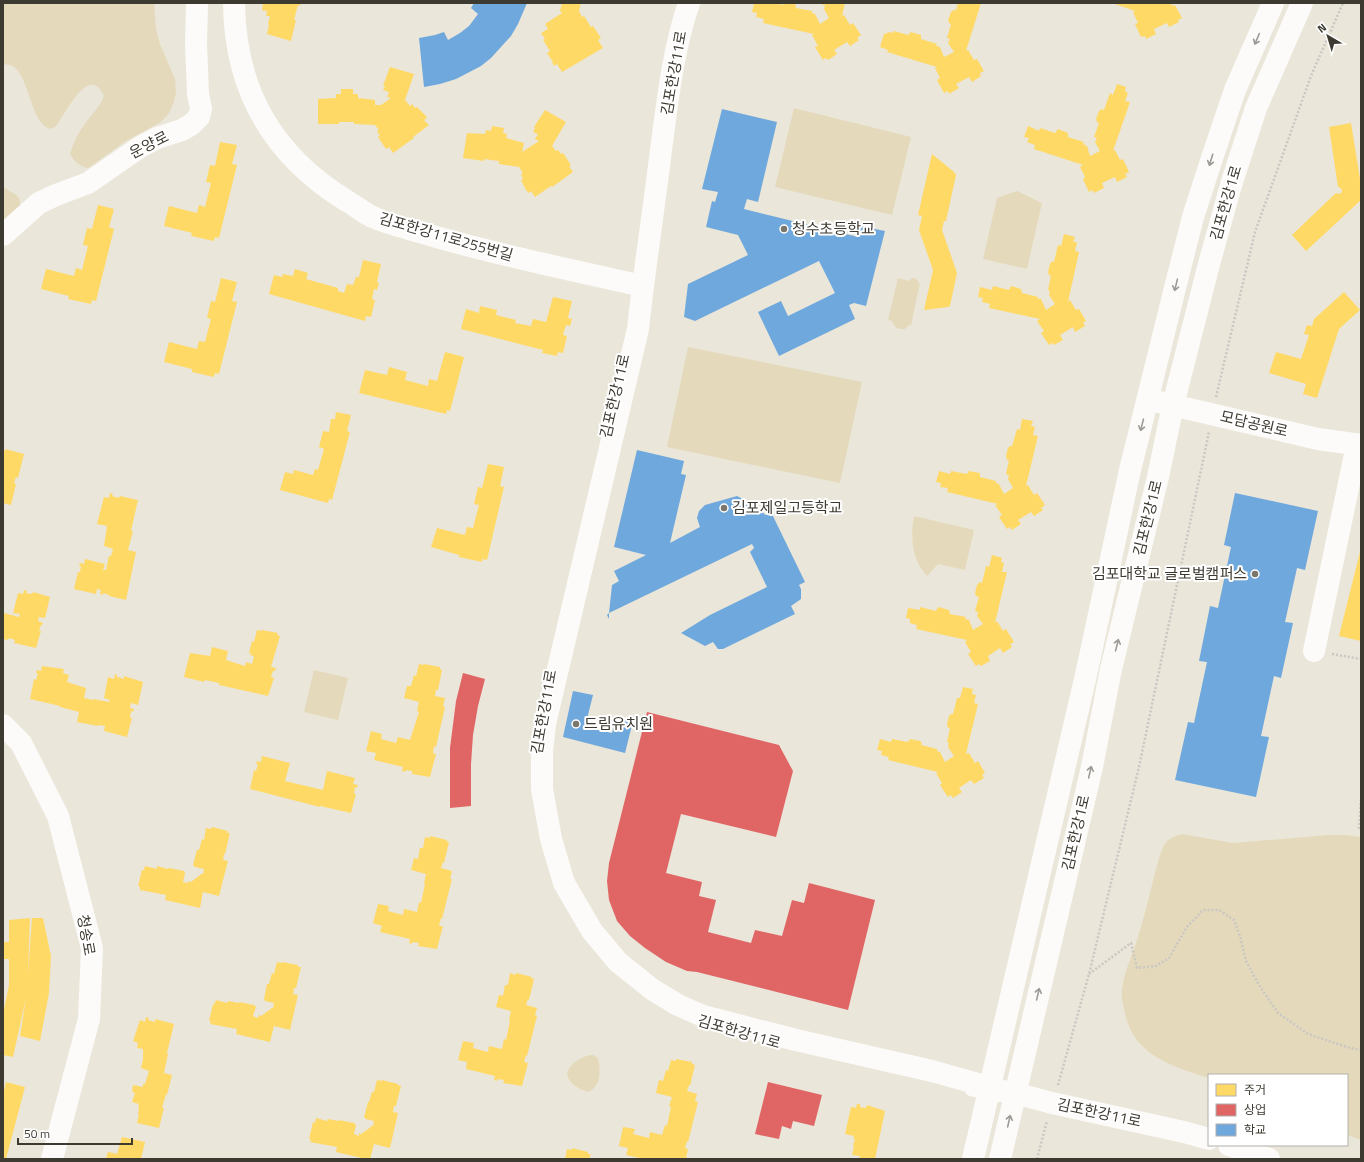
<svg xmlns="http://www.w3.org/2000/svg" width="1364" height="1162" viewBox="0 0 1364 1162" font-family="'Titillium Web','Noto Sans KR',sans-serif">
	<rect width="100%" height="100%" fill="#eae6d9"/>
	<path fill="#e4dabb" d="M3,3H154L156,29L160,44L175,79L176,92L174,102L169,113L161,122L126,141L88,168C79,166 75,162 70,154C73,144 78,133 84,125C91,115 100,107 104,96C89,62 65,115 56,126C55,127 52,128 51,129C27,124 30,59 3,65Z
		M794,108L911,137L892,215L775,187Z
		M3,186C7,190 12,192 16,195C28,206 10,218 3,225Z
		M1017,191L1042,203L1027,269L983,259L997,198Z
		M898,278L909,281L912,278H915L918,280V283H920L911,325H909L905,329C897,329 895,328 892,321L888,320Z
		M688,347L862,382L840,483L667,447Z
		M914,516L974,530L965,570L938,564L927,576C912,560 910,538 914,516Z
		M314,670L348,678L338,720L304,712Z
		M1182,834L1233,843L1329,835H1344L1361,837V1140L1347,1135V1075H1209V1078C1173,1067 1133,1055 1125,1013C1123,1005 1121,997 1122,989C1124,972 1132,956 1137,940C1146,912 1152,883 1160,855C1165,841 1168,838 1182,834Z
		M590,1055H593L598,1058C601,1070 601,1087 588,1092C579,1089 568,1084 567,1073C570,1063 581,1057 590,1055Z"/>
	<path fill="#ffd966" d="M263,3H301L300,6L298,5L294,20H296L291,41L267,34L269,25L268,24L270,16H266L267,11L262,10Z
		M562,3H581L579,11L582,17L584,16L591,27L593,26L601,38L598,40L603,48L562,72L557,64L554,66L552,62H553L547,53L550,51L543,40L545,39L541,33L548,29L545,24L562,13L560,11Z
		M754,3L767,4V3H775L783,5V3H795L796,8L812,11V13L815,14L820,24L829,18L824,9L825,5H822V3H845L842,16L844,15L850,25L853,23L861,35L857,38L859,40L850,46L847,42L834,50L837,54L828,60L826,58L823,60L815,47L818,46L812,35L814,34L763,23L764,19L756,17L757,13L752,12Z
		M958,3H981L966,51L968,50L974,60L977,59L984,71L980,73L981,76L972,82L969,77L956,84L959,88L949,94L948,91L944,93L937,80L940,78L935,68L937,67L887,52L888,50L880,47L884,34L890,32L893,33L894,31L908,35L911,32L921,35V39L937,44L936,46L940,47L944,57L954,52L948,43L950,39L947,38L951,24L949,23L948,20L951,12L954,10H956Z
		M1112,3H1171L1172,6L1175,5L1182,18L1178,20L1179,22L1169,27L1167,23L1154,29L1156,34L1146,39L1145,36L1141,37L1135,24L1138,23L1133,12L1135,11Z
		M390,67L414,74L405,100L410,106L412,104L415,108L417,107L425,115L427,118L424,120L429,125L413,137L414,138L393,153L389,147L386,149L378,137L380,136L377,131L379,130L375,125L354,124V122H339V124H318V99L336,98V94H341V89H353V94H358V98L375,100V105H381L391,98L387,97L389,92L383,90L385,86H383Z
		M1117,84L1126,87L1125,91L1128,93L1125,101L1130,102L1113,151L1115,150L1120,160L1123,159L1129,172L1125,174L1127,177L1117,182L1115,177L1102,183L1104,188L1094,193L1093,190L1089,192L1083,179L1085,177L1080,167L1083,165L1034,149L1035,145L1027,142L1029,138L1024,137L1028,126L1039,131L1040,128L1055,133L1058,129L1068,133V137L1084,142L1083,144L1087,146L1090,156L1100,151L1095,142L1097,138L1094,137L1099,123L1097,122L1096,119L1099,111L1102,109L1104,110L1110,93L1113,95Z
		M545,110L566,122L552,146L556,151L558,150L561,154L563,153L571,165L569,166L573,172L552,187L551,186L535,197L531,191L529,193L526,190L521,180L523,179L521,174L523,173L519,167L499,164V161L484,159V161L463,158L467,133L485,134L486,130L491,131L492,126L504,128L503,133L507,134L506,138L524,143L522,152L539,141L535,139L538,134L533,132L535,128L534,127Z
		M1351,123L1361,185V200L1306,251L1292,235L1336,193L1339,194L1342,192L1341,188L1338,187L1329,127Z
		M220,142L237,145L232,164L237,165L219,238L215,237L214,241L191,236L192,233L164,226L169,206L197,213L199,205L205,207L211,183L206,182L210,165L215,166Z
		M932,154L954,172L956,175L946,221H944L942,230L957,273L950,306L948,307L924,310L933,270L919,230L922,216L918,215Z
		M98,205L114,209L109,227L114,229L96,301L92,300L91,304L68,299L69,296L41,289L46,269L74,276L76,268L82,270L88,246L83,245L87,228L92,229Z
		M1064,234L1075,237L1073,242H1077L1075,251L1079,252L1068,302L1070,300L1076,310L1079,309L1086,321L1083,323L1085,326L1075,332L1073,327L1060,335L1063,340L1054,345L1052,343L1049,345L1041,333L1044,331L1037,321L1040,319L989,308L990,304L982,302L983,298L978,297L980,287L992,290L993,286L1009,290L1011,286L1021,289L1022,293L1038,297V299H1041L1046,310L1055,304L1049,295L1050,291L1048,290L1051,276L1049,275L1048,272L1050,264L1052,261L1054,262L1058,245L1061,246Z
		M363,260L381,264L377,282L379,283L377,290L374,289L372,299L375,300L371,317L366,316L365,321L269,294L274,275L282,277L283,274L293,276L295,269L308,273L306,279L338,288V291L344,293L347,284L353,285L356,277H359Z
		M221,278L237,282L232,301L237,302L219,374L215,373L214,377L192,372V369L164,362L169,342L197,349L199,341L205,342L211,319L207,318L211,301L215,302Z
		M1344,292L1360,310L1339,329L1317,398L1303,394L1306,384L1269,373L1276,352L1301,359L1309,335L1304,334L1307,325L1312,326L1314,319Z
		M553,297L572,301L568,318L572,319L570,326L566,325L563,335L567,336L563,353L558,352L557,356L542,353L543,350L461,329L466,309L479,313L480,306L497,310L496,315L516,320L515,323L531,326L533,319L546,322Z
		M445,352L464,357L450,411L447,410L446,414L359,393L365,370L387,375L389,367L407,372L405,380L428,386L429,379L437,381Z
		M336,412L351,415L347,431L350,432L332,500L329,499L328,503L280,490L285,472L293,474L294,470L313,475L315,469L318,470L324,449L319,447L323,431L329,432L331,419H335Z
		M1022,419L1033,421L1031,426L1035,427L1033,435L1038,436L1026,486L1028,485L1034,495L1037,493L1045,505L1041,508L1043,510L1034,516L1031,512L1018,520L1021,524L1012,530L1010,527L1007,529L999,517L1002,515L995,505L998,504L947,492L948,488L940,487L941,483L936,482L939,471L950,474L951,471L967,474L969,471L980,473V477L996,481V483L999,484L1004,494L1013,488L1008,479L1009,475L1006,474L1009,460H1007L1006,456L1008,448L1010,446H1012L1017,429L1020,430Z
		M5,449L24,454L18,478L16,477L14,483L16,484L11,505L3,503V451H5Z
		M488,464L504,467L500,486L504,487L487,560L482,559V562L459,557V555L431,547L437,528L465,535L467,527L473,528L479,505L474,504L478,487L482,488Z
		M110,493L113,494L112,496L119,498L120,496L138,500L131,531H133L128,550L136,552L126,600L109,596V595L103,593V595L100,594L101,590L97,589L96,594L74,589L78,572H80L81,566H79L80,563L84,564L85,559L105,564L103,570H106L109,556H111L113,549L104,546L107,526L97,524L104,497L109,498Z
		M1360,552H1361V641L1339,636Z
		M992,555L1002,558L1001,562L1004,563L1002,572H1007L995,623L997,621L1003,631L1006,629L1014,642L1010,644L1012,647L1003,653L1000,648L988,656L990,661L981,666L979,664L976,666L968,654L971,652L965,642L967,640L916,629L917,625L910,623V619L906,618L908,608L920,610V607L936,611L938,607L949,610L950,614L966,617L965,619L969,620L973,630L983,624L977,616L978,612L975,611L979,597L976,596L975,593L977,585L980,582L982,583L986,566L989,567Z
		M24,590L27,591L26,593L32,594L33,592L50,597L45,618L39,617L38,621L43,623L42,625H41L39,631H41L36,648L14,643L15,640L9,638L8,640L3,639V615L4,613L19,617L20,614L13,613L18,593L23,594Z
		M257,630L261,631L262,630L278,633L277,635L280,636L271,667L276,668L275,671H273L271,677L274,678L268,696L219,685V683L205,680L204,682L184,677L190,653L210,656L212,647L228,651L226,660L245,666L246,662L252,664L254,656L250,655L251,653H249L252,641L254,642Z
		M419,664L423,665L424,664L440,667V669L442,670L438,690H436L435,696L445,698L443,706L445,707L436,747L434,746L433,753L436,754L430,777L412,774V771L406,770L405,772L402,771L403,767L374,760L376,753L366,751L371,731L382,734L381,739L396,743L398,737L410,740L419,712L417,711L419,702L404,698L407,686H411L414,675L416,676Z
		M42,666L64,669L63,673L69,675L67,682L86,688L84,698L93,700V699L109,702L110,700L104,698L108,677L114,679L115,674L117,675V677L124,679V676L143,682L138,705L131,703L130,708L134,709L133,712L131,711L130,718H132L127,737L104,731L105,726L98,725V726L77,722L79,712L60,707V706L30,699L34,679L36,680L38,674L36,673L37,670L41,671Z
		M963,687L973,689L972,694L976,695L974,703L978,704L966,754L969,753L975,763L978,761L985,773L982,775L984,778L974,784L971,780L959,788L962,792L953,798L951,795L948,797L940,785L942,783L936,773L938,772L888,760L889,757L881,755L882,751L877,750L880,739L891,742L892,739L908,742L910,739L920,741L922,743L921,745L937,749V751L940,752L945,762L954,756L948,747L949,743L947,742L950,728H948L947,724L949,716L951,714H953L957,698H960Z
		M262,756L290,763L285,781L323,790L327,771L355,778L353,784L358,785L357,788L355,787L354,794H356L351,813L320,806V807L250,789L254,770L256,771L258,764H256L257,761L261,762Z
		M212,827L228,831L227,833H230L225,854H224L223,860L228,861L219,896L203,892L200,908L165,900L166,895L140,890V887L138,886L142,870H144L145,866L157,869V866L168,869L169,868L184,871L185,873L183,882L188,883L189,881L191,882L200,875L201,874H203L204,869L195,867L193,865L197,850H199L202,839L204,840L206,828L211,829Z
		M430,836L447,840L446,841L449,842L444,863L443,862L441,868L452,871L450,879H452L442,919L441,918L439,926H443L437,949L418,946L419,943L412,942V944L409,943L410,939L380,932L382,926L373,923L378,904L389,906L388,911L403,915L404,909L417,912L419,902L421,903L425,884L424,883L426,874L411,870L414,858L418,859L420,848H423L425,837L430,838Z
		M30,918L28,974L32,918H43L51,956L49,993L40,1041L20,1036L26,998L13,1057L3,1055V1009H4L9,985V959H3V942H9V920Z
		M277,962L281,963L282,962L298,965V967H301L296,988H294L293,994L298,995L290,1030L274,1026L270,1042L236,1034L237,1029L210,1024L211,1021H209L213,1004L214,1005L216,1000L227,1003L228,1001L239,1003V1002L254,1005L256,1007L253,1016L258,1018L259,1015L261,1016L271,1009V1008H273L274,1003L265,1001L264,999L267,984H269L272,973L274,974Z
		M510,973L515,975L516,973L532,977L531,978L534,979L529,1000L528,999L526,1005L537,1008L535,1015L537,1016L527,1056L526,1055L524,1062L528,1063L522,1086L503,1083L504,1080L497,1079V1081L494,1080L495,1076L466,1069L467,1062L458,1060L463,1041L474,1043L473,1048L488,1052L489,1046L502,1049L504,1039L506,1040L510,1021L509,1020L511,1011L496,1007L499,995L503,996L505,985H508Z
		M146,1017L149,1018L148,1020L155,1022V1019L174,1024L167,1053L168,1054L164,1073L172,1075L167,1095L166,1094L162,1108H164L159,1128L137,1123L139,1114H138L139,1107H138L139,1104L132,1102L135,1093L132,1092L133,1085L143,1087V1084H145L149,1071L141,1068L143,1059V1049L137,1048L138,1043L133,1041L140,1020L145,1022Z
		M676,1059L692,1062V1064L695,1065L690,1086L689,1085L687,1091L697,1094L695,1101L698,1102L688,1142L687,1141L685,1148L688,1149L686,1159H644L626,1155L628,1148L619,1146L623,1127L635,1129L633,1134L649,1138L650,1132L662,1135L665,1125L667,1126L671,1107L669,1106L672,1097L656,1093L659,1080L663,1081L666,1070L668,1071L671,1060L676,1061Z
		M377,1080L382,1081V1080L398,1084V1085L401,1086L396,1106H394L393,1112L398,1113L390,1148L374,1144L370,1159H366L336,1152L337,1147L310,1142L311,1139H309L313,1122L315,1123L316,1118L327,1121L328,1119L339,1121V1120L354,1123L356,1125L354,1134L359,1136V1133L361,1134L371,1127V1126H373L374,1121L366,1119L364,1117L368,1102H369L372,1092H374Z
		M6,1082L25,1087L6,1159H3V1095Z
		M857,1104H860V1107L866,1108L867,1105L885,1111L875,1159H859L860,1156L852,1155L854,1146H853L855,1139H853L854,1136L845,1134L851,1107L856,1108Z
		M122,1137L145,1142L141,1159L106,1158L108,1152L117,1154Z
		M572,1148L588,1152V1154H591L589,1159H565L567,1149L572,1150Z"/>
	<path fill="#e06666" d="M463,673L485,679L478,706L473,735L471,764V806L450,808V748L456,701Z
		M647,712L779,745L793,771L776,837L681,814L666,873L702,882L699,896L716,900L708,932L751,943L755,930L782,936L792,900L804,903L809,883L875,900L848,1010L697,972L687,971L666,962L645,948L630,936L617,921L609,900L607,881L609,863Z
		M768,1082L822,1095L814,1126L793,1121L791,1129L782,1126L779,1139L755,1134Z"/>
	<path fill="#6fa8dc" d="M474,3H527L518,24L511,36L491,58L481,66L456,79L440,84L424,87L419,38L435,35L444,32L448,40L460,33L469,26L478,14L471,8Z
		M722,109L777,122L758,202L747,199L744,209L858,237L860,226L885,231L866,306L854,303L849,305L855,319L779,356L758,312L781,301L788,316L835,293L819,261L695,321L684,317L688,284L748,255L738,235L706,227L712,201L715,202L718,192L702,189Z
		M637,450L684,461L681,474L686,475L670,543L700,527L697,518L699,511L705,505L737,496L743,499L749,507L756,506L761,510L765,515L771,512L805,582L799,585L801,589V599L791,606L795,614L723,649H718L713,642L705,646L681,633L710,615L767,587L750,552L754,548L752,544L609,613V619L607,615L609,613L612,585L619,581L614,571L646,555L614,547Z
		M1235,493L1318,511L1305,570L1297,568L1285,622L1293,623L1281,678L1274,676L1261,736L1269,737L1256,797L1175,780L1188,722L1194,723L1207,662L1199,661L1210,606L1218,608L1231,547L1224,545Z
		M573,691L593,695L585,727L612,733L616,717L633,721L625,753L563,737Z"/>
	<g fill="none" stroke-linecap="round" stroke-linejoin="round">
		<path stroke="#c9c7c3" stroke-width="2.5" stroke-dasharray="2 2" stroke-linecap="butt" d="M1216,397L1255,232L1311,76L1343,3
			M1332,654L1361,659
			M1361,799L1359,830H1361
			M1089,974L1131,943L1137,968L1156,966L1169,958L1187,927L1203,910H1219L1234,920L1240,936L1246,961L1259,985L1278,1013L1308,1034L1350,1048L1361,1050
			M1058,1085L1089,974L1139,767L1209,432
			M1037,1159L1047,1121"/>
		<path stroke="#fcfbf9" stroke-width="22" d="M234,3C235,90 272,155 347,201C356,206 365,214 375,218C391,225 415,230 433,236C502,256 572,270 642,286
			M689,3C672,53 667,106 660,158C653,215 644,272 638,329L545,724L542,751V789L551,839L564,883L592,931L618,962L653,990L678,1005L703,1016L796,1040L932,1071L989,1087
			M3,235L39,203L56,195L88,183L140,147L157,138L182,130L192,124L199,117L201,109L198,94L196,44L197,3
			M1159,402L1318,439L1361,445
			M1314,651L1357,445
			M3,725L21,743L58,816L92,948L89,1019L52,1159
			M974,1086L1015,1093L1052,1103L1184,1132L1209,1139
			M1229,1145L1269,1159
			M973,1159L1086,675L1130,470L1176,284L1193,217L1213,155L1235,90L1273,3
			M1000,1159L1092,767L1111,669L1158,477L1173,405L1209,264L1231,185L1256,108L1302,3"/>
	</g>
	<defs><path id="oneway-shaft" d="M-6 0H5M1.5-3L5.5 0L1.5 3" fill="none" stroke-width="1.6" stroke-linecap="round" stroke-linejoin="round"/></defs>
	<g stroke="#9c9a95">
		<use href="#oneway-shaft" transform="translate(1257 39) rotate(113)"/>
		<use href="#oneway-shaft" transform="translate(1211 160) rotate(107)"/>
		<use href="#oneway-shaft" transform="translate(1176 285) rotate(104)"/>
		<use href="#oneway-shaft" transform="translate(1142 425) rotate(104)"/>
		<use href="#oneway-shaft" transform="translate(1117 645) rotate(-76)"/>
		<use href="#oneway-shaft" transform="translate(1090 772) rotate(-77)"/>
		<use href="#oneway-shaft" transform="translate(1038 994) rotate(-77)"/>
		<use href="#oneway-shaft" transform="translate(1009 1121) rotate(-77)"/>
	</g>
	<g fill="#7a766c" stroke="#fff" stroke-width="1.5">
		<circle cx="784" cy="229" r="4"/>
		<circle cx="724" cy="508" r="4"/>
		<circle cx="1255" cy="574" r="4"/>
		<circle cx="576" cy="724" r="4"/>
	</g>
	<g text-anchor="middle" stroke-width="4" stroke-linejoin="round" paint-order="stroke">
		<g font-size="15" fill="#3d3a31" stroke="#fff">
			<text transform="translate(674 73) rotate(-80)" y="5">김포한강11로</text>
			<text transform="translate(149 145) rotate(-27)" y="5">운양로</text>
			<text transform="translate(1226 203) rotate(-74)" y="5">김포한강1로</text>
			<text transform="translate(446 237) rotate(16)" y="5">김포한강11로255번길</text>
			<text transform="translate(615 396) rotate(-77)" y="5">김포한강11로</text>
			<text transform="translate(1254 424) rotate(13)" y="5">모담공원로</text>
			<text transform="translate(1148 518) rotate(-76)" y="5">김포한강1로</text>
			<text transform="translate(544 712) rotate(-80)" y="5">김포한강11로</text>
			<text transform="translate(1076 833) rotate(-77)" y="5">김포한강1로</text>
			<text transform="translate(86 935) rotate(80)" y="5">청송로</text>
			<text transform="translate(739 1032) rotate(16)" y="5">김포한강11로</text>
			<text transform="translate(1099 1113) rotate(12)" y="5">김포한강11로</text>
		</g>
		<g font-size="15" fill="#3d3a31" stroke="#fff" text-anchor="start">
			<text x="792" y="234">청수초등학교</text>
			<text x="732" y="513">김포제일고등학교</text>
			<text x="1247" y="579" text-anchor="end">김포대학교 글로벌캠퍼스</text>
			<text x="584" y="729">드림유치원</text>
		</g>
	</g>
	<rect width="1364" height="1162" fill="none" stroke="#3d3a31" stroke-width="8"/>
	<rect x="1208" y="1074" width="140" height="72" fill="#ffffff" stroke="#b1b0ad"/>
	<rect x="1216" y="1084" width="20" height="12" fill="#ffd966" stroke="#b1b0ad"/>
	<text x="1244" y="1094" font-size="12" fill="#3d3a31">주거</text>
	<rect x="1216" y="1104" width="20" height="12" fill="#e06666" stroke="#b1b0ad"/>
	<text x="1244" y="1114" font-size="12" fill="#3d3a31">상업</text>
	<rect x="1216" y="1124" width="20" height="12" fill="#6fa8dc" stroke="#b1b0ad"/>
	<text x="1244" y="1134" font-size="12" fill="#3d3a31">학교</text>
	<g transform="translate(1328 36) rotate(322)" stroke="#ffffff" stroke-width="3" paint-order="stroke">
	<path d="M0-3L7 15L0 10L-7 15Z" fill="#3d3a31"/>
	<text y="-6" font-size="11" font-weight="bold" text-anchor="middle" fill="#3d3a31">N</text>
	</g>
	<path d="M18 1138v6h114v-6" fill="none" stroke="#3d3a31" stroke-width="2"/>
	<text x="24" y="1138" font-size="12" fill="#3d3a31" stroke="#ffffff" stroke-width="3" paint-order="stroke">50 m</text>
</svg>
